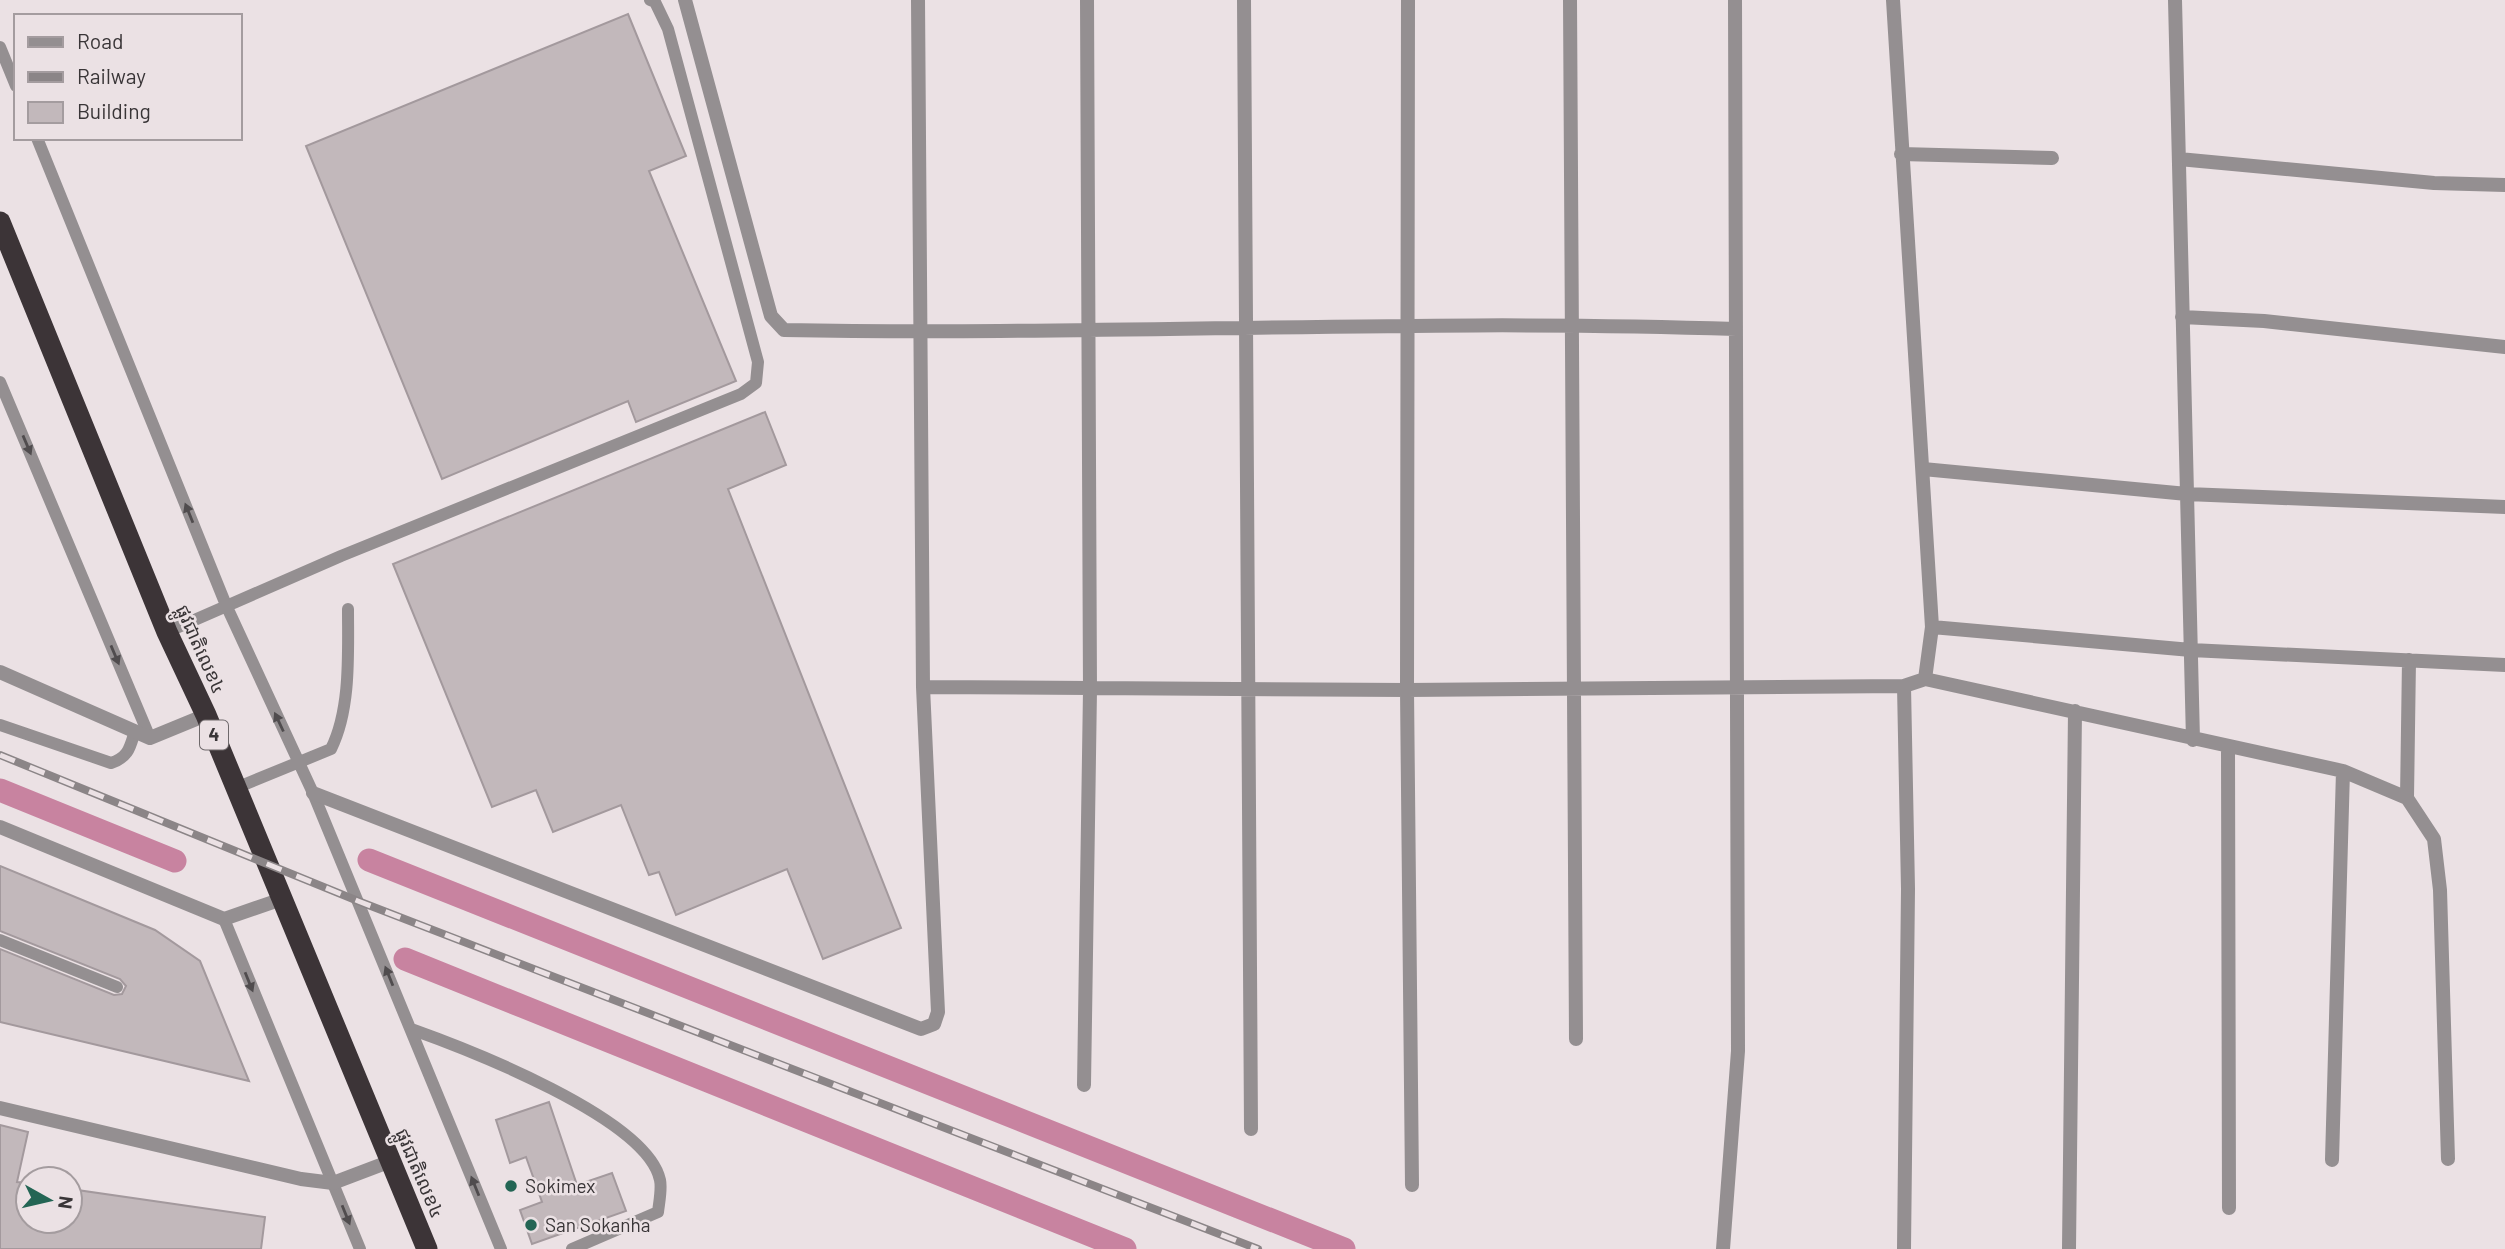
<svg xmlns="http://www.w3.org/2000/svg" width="2505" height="1249" viewBox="0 0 2505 1249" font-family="Barlow,'Noto Sans Khmer',sans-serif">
	<rect width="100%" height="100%" fill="#ebe1e4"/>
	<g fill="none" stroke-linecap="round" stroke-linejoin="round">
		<path stroke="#c883a0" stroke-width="23" d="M0,790L175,861
			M369,860L1344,1249
			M405,959L1125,1249"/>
	</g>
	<path fill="#c2b8bb" stroke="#a3999d" stroke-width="2" d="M628,14L686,156L649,171L736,381L636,422L628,401L442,479L306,146Z
		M765,412L786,465L728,489L901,928L823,959L787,869L676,915L659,872L649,875L621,805L553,832L536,790L492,807L393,564Z
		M0,866L155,930L200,961L249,1081L0,1022V949L114,995L122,994L126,986L120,979L0,931Z
		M549,1102L577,1185L612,1173L626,1211L532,1244L520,1210L542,1202L526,1157L510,1163L496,1120Z
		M0,1125L28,1132L17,1182L28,1183V1221H70V1189L265,1217L261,1249H0Z"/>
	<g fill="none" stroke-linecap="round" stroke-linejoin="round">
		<path stroke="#948f91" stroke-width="12" d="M0,47L16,86
			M37,138L226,605L313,793L501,1249
			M0,382L150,738
			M167,632L341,556L741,394L756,383L758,362L668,29L655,2L650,0
			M0,725L111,763C129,757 130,747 135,731
			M236,788L331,749C351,709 348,653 348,609
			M224,919L360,1249
			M0,940L117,987
			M411,1029C467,1049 647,1118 660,1180C662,1189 659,1203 658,1212L572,1249"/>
		<path stroke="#948f91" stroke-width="14" d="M685,0L771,316L784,330C1101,336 1419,318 1736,329
			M1244,0L1251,1129
			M1408,0L1407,690L1412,1185
			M1570,0L1576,1039
			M1893,0L1932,627L1925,679
			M2175,0L2193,740
			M1901,154L2052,158
			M2179,159L2434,183L2505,185
			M2182,317L2264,321L2505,347
			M1923,469L2187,494L2505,507
			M1932,627L2191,650L2505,665
			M2409,660L2407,798L2434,839L2440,890L2448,1159
			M0,672L150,738L206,715
			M923,687L1407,690L1904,686L1925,679L2343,771L2407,798
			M2228,748L2229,1208
			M313,793L921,1029L934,1024L938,1012L923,687L918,0
			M0,827L224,919L282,899
			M1084,1085L1090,690L1087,0
			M0,1108L301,1179L333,1183L391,1161
			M2332,1160L2343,771
			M1723,1249L1738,1051L1735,0
			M1904,1249L1908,889L1904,686
			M2069,1249L2075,711"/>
		<path stroke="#3c3437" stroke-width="21" d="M0,222L167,632L206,715L427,1249"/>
		<g stroke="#8b8587" stroke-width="8">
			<path id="rail" d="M0,755L358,901L1258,1249"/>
		</g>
		<use href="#rail" stroke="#ebe1e4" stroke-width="5" stroke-dasharray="16" stroke-linecap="butt"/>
	</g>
	<defs><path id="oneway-solid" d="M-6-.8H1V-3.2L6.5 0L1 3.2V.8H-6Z" transform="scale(1.75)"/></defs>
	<g fill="#504c4e">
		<use href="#oneway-solid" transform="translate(27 445) rotate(67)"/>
		<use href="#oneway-solid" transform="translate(189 513) rotate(-112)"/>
		<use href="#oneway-solid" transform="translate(115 655) rotate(67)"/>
		<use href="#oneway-solid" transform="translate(279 722) rotate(-115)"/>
		<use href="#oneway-solid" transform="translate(389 976) rotate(-112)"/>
		<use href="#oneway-solid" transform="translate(249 982) rotate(68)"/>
		<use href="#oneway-solid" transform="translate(475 1186) rotate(-112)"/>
		<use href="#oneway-solid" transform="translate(346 1215) rotate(68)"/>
	</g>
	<g fill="#236554" stroke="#ebe1e4" stroke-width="2.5">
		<circle cx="511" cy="1186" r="7"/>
		<circle cx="531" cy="1225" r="7"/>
	</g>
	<g text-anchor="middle" stroke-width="5" stroke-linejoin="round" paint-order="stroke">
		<rect fill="#ebe1e4" stroke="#6e696b" stroke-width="2" x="200" y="720.5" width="28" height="29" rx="5"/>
		<g font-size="18" font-weight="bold" fill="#393537">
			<text x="214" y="741">4</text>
		</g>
		<g font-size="19" fill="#393537" stroke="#ebe1e4">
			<text transform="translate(201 649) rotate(66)" y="7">ផ្លូវជាតិលេខ៤</text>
			<text transform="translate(420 1173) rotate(67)" y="7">ផ្លូវជាតិលេខ៤</text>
		</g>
		<g font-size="19" fill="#393537" stroke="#ebe1e4" text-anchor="start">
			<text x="525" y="1193">Sokimex</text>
			<text x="545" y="1232">San Sokanha</text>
		</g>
	</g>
	<rect x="14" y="14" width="228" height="126" fill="#ebe1e4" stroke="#a49c9f" stroke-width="2"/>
	<rect x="28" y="37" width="35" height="10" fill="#948f91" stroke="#a49c9f" stroke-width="2"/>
	<text x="77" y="49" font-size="21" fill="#393537">Road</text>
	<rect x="28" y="72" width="35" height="10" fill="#8b8587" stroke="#a49c9f" stroke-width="2"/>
	<text x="77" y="84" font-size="21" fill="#393537">Railway</text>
	<rect x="28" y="102" width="35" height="21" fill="#c2b8bb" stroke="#a49c9f" stroke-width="2"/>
	<text x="77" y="119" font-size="21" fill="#393537">Building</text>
	<g transform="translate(49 1200) rotate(98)"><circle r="33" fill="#ebe1e4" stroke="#a49c9f" stroke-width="2"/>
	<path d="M0-5L12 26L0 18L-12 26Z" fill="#236554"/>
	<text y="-10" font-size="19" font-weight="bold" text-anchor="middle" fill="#393537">N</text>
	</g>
</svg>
